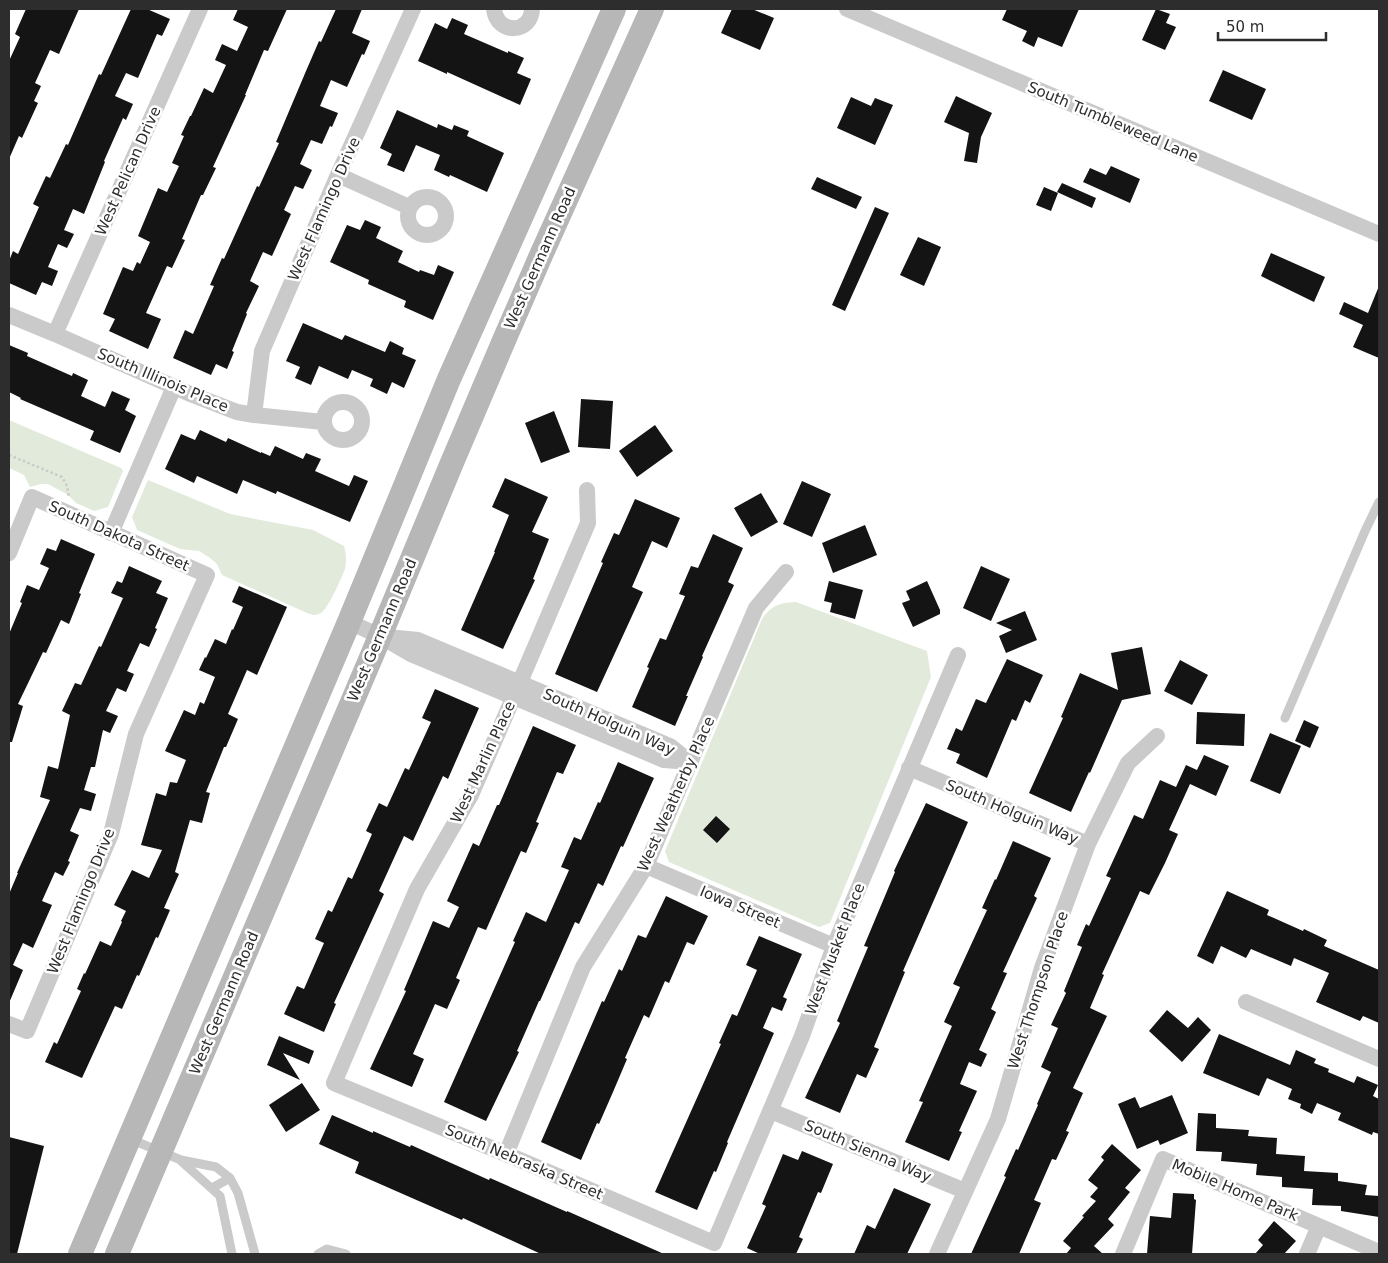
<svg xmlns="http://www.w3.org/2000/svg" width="1388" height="1263" viewBox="0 0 1388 1263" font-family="'DejaVu Sans',sans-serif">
	<rect width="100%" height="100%" fill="#fff"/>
	<path fill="#e2ebdb" d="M9,420L121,468L123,471L108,507L94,511L76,503L68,495L48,484H41L30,487L24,475L9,468Z
		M148,480L230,514L313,530L344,546C346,553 347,561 345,569C342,577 328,609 321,613C316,616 312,615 307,613L222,575L217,564L210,558L199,551L180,549L137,530L132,517Z
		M796,602L927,651L931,677L830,923L819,927L669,862L665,851L762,619C772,605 779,603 796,602Z"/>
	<path fill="#141414" d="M26,9H79L59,54L50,50L35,83L41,86L34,101L38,103L22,138L19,136L9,159V61L20,37L15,34Z
		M131,9H147L170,19L162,36L157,34L138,78L126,73L115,96L133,104L126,120L123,118L104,161L105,162L84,214L73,209L64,230L74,234L67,248L58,244L48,267L58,271L52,286L42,282L36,295L9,283V261L13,251L18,254L39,207L33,204L46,176L50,178L66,144L68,145L99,74L101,75Z
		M238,9H287L268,51L264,50L245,95H246L213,167L216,168L203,195H201L182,239L185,240L172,268L167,266L146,313L161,319L148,349L109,331L115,319L103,314L123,267L133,271L137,262L140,264L150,242L138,236L158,188L167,192L179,166L172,163L184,136L181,135L190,116H191L204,88L213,93L226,65L215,60L222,44L237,51L248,27L233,20Z
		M336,9H362L352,33L370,41L364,55L362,54L347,87L331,80L320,106L338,113L332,127L330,126L322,144L311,140L300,164L312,170L303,189L295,186L284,210L291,214L272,256L263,252L250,281L259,286L246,313L247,314L232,351L234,352L227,369L216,364L211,375L173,358L185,330L193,334L214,286L210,285L222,258L224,259L257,186L259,187L279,143L276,142L306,71L319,41L321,42Z
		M732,9H752L774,18L760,50L721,33Z
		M1007,9H1079L1062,47L1038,37L1034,47L1022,41L1027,31L1002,20Z
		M1156,9L1170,14L1166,23L1176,27L1165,50L1142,40Z
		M452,18L468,25L464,34L508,53V51L524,58L517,73L531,79L520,105L447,72V74L418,61L435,23L447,29Z
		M1223,70L1266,89L1252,120L1209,101Z
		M956,96L992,113L981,137L977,163L964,161L969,133L944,122Z
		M851,97L871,106L875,98L893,105L875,145L837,128Z
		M397,110L437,128L438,124L452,130L454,125L469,131L467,136L504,153L487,192L450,175L449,177L434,170L440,155L416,145L404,172L387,165L392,154L380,148Z
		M1111,166L1140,179L1130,203L1083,182L1090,168L1106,175Z
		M817,177L862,197L856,209L811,189Z
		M1062,183L1096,198L1092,208L1057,192Z
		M1044,187L1058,193L1051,211L1036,205Z
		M875,207L889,213L845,311L832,305Z
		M365,220L381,227L376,238L403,251L398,262L419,272L420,270L434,275L438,265L454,272L433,320L404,307L406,301L368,284L369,280L330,262L347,225L360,230Z
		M918,237L941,247L924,286L900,275Z
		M1271,253L1325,277L1314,302L1261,276Z
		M1379,286V358L1353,347L1363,325L1339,314L1344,302L1368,313Z
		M303,323L342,340L345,335L385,352L390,341L404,348L402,354L416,360L404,388L392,382L387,394L370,386L373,379L352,370L348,379L319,366L311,385L295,378L300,367L286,361Z
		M9,345L28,353L27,356L72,376L73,373L88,380L81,396L105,407L112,391L130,399L125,410L136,416L120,453L90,440L94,431L20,399L21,398L9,392Z
		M581,399L613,401L610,449L578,447Z
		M554,411L570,452L541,463L525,423Z
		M655,425L673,451L637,477L619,451Z
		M200,430L226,442L228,438L261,453V452L270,456L275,446L303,459L306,453L321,459L315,471L349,486L354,475L368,481L350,522L277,491L276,494L243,480L237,494L197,476L194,483L165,469L181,434L195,440Z
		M505,478L548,497L532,532L549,539L533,579L535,580L503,649L461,630L495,552H494L509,515L492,507Z
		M802,481L831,494L812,537L783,524Z
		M761,493L778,522L751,537L734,508Z
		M635,499L680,518L667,548L652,541L632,587L643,592L597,692L555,674L603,563L601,562L614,533L619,535Z
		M865,525L877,555L833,573L822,543Z
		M713,534L743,548L728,582L734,585L702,656L703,657L686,696H688L675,726L632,707L649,668L647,667L660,638L666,640L685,596L679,594L691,566L698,568Z
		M61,539L95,554L79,593L81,594L69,624L61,620L46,653L43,652L18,704L23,706L12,742H9V634L22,603L20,602L27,585L39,590L49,568L40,564L47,548L56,551Z
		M129,566L162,581L156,593L168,598L155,628L157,629L149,647L140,643L127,671L134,674L126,692L117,688L106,711L118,716L110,733L103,730L95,767H91L84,790L96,794L91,811L80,808L70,831L79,835L68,861L70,862L63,876L55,872L42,901L52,905L33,948L23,943L13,965L23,970L9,1003V894L18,873H17L50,800L40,797L48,766L58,769L70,715L62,711L75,683L81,685L99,646L101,647L123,598L111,593L117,581L122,583Z
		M981,566L1010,579L991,621L963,608Z
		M829,581L863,590L855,619L830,612L832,603L824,601Z
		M927,581L940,610V614L913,627L902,603L910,600L906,591Z
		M239,586L287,607L257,675L247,670L228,714L238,719L226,747H224L206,792L210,793L202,823L190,820L175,872L179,874L164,908L170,910L158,938L156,937L139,976L137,975L122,1009L115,1006L82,1078L45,1062L54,1042L57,1044L81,991L77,989L84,973L85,974L100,941L111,946L122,922L121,921L126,911L114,905L132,870L149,878L162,850L141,845L156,793L166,796L170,782L177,783L186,760L165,751L184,710L195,715L200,702L204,704L215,677L199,670L205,657L206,658L215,639L226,644L232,629L233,630L243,607L232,602Z
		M1025,611L1037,640L1006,653L999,636L1012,630L996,623Z
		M1142,647L1151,694L1122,700L1090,773L1089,772L1071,812L1029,793L1063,718L1061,717L1080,673L1118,690L1111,653Z
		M1007,659L1043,675L1030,703L1025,700L1016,721L1012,719L987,778L956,763L960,754L947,749L956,728L962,731L976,699L986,703Z
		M1180,660L1208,675L1192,705L1164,691Z
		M435,689L479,708L448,779L443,776L413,841L404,836L379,891L384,894L334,1003L336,1004L324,1032L284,1014L297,986L304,989L324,943L315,939L328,910L332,912L348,877L352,879L372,834L366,831L379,803L387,807L405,768L409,770L431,722L422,718Z
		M1197,712L1245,714L1244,746L1196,744Z
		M1304,720L1319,727L1310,748L1295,741Z
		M533,726L576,745L563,774L557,772L536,822L539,823L526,853L521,851L486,930L478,927L456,978L460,980L447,1009L435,1004L413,1054L424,1059L412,1087L370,1069L406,991L404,990L433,921L449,928L459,907L447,901L473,843L479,846L497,805H499Z
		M1270,733L1301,746L1280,794L1250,781Z
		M1204,755L1229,766L1216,796L1190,784L1169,830L1178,834L1165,863L1149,895L1140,891L1102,974L1104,975L1090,1008L1107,1016L1073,1088L1083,1093L1066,1131L1069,1132L1056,1160L1052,1159L1034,1200L1041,1203L1019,1254H971L1006,1177L1004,1176L1016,1149L1018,1150L1038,1105L1037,1104L1051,1072L1041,1067L1058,1028L1051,1025L1066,993L1064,991L1082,947L1077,945L1086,924L1089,926L1111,878L1106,876L1134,815L1143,819L1160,780L1176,787L1186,765L1197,770Z
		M618,762L654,778L623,847L621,846L603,886L598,883L579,924L575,922L540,1001H539L517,1051L519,1052L486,1121L444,1102L515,942L513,941L526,912L546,922L569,870L561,867L574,837L581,840L598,802L600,803Z
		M926,803L968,822L903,971L905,972L874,1047L879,1049L866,1078L857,1074L840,1113L805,1098L840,1023L837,1021L868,947L864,946L895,872L894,871Z
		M716,816L730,829L717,843L703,830Z
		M1013,841L1051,858L1034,896L1037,898L1003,972L1007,973L991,1009L996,1012L979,1050L987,1054L981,1067L969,1062L960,1084L977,1091L959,1131L962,1132L949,1161L905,1142L923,1102L919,1101L952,1026L944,1022L960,987L953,984L987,910L982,908L995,879L996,880Z
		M1227,891L1269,910L1267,915L1303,931L1304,929L1327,940L1324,946L1379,970V1023L1363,1016L1360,1021L1316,1002L1329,973L1294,958L1291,966L1251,949L1246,958L1221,946L1213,964L1197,956Z
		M666,896L708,916L694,945L687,942L669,983L665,981L649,1018L644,1015L625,1058L627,1059L613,1092L599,1124L597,1123L581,1160L541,1142L602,1001L604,1002L619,969L622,971L638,935L646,938Z
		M759,936L802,954L783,997L787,999L782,1011L772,1007L763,1028L774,1033L727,1142L728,1143L716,1172L714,1171L697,1210L655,1192L721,1044L719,1043L732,1014L737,1016L757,970L746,965Z
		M1167,1010L1188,1028L1198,1017L1211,1030L1182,1062L1149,1031Z
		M1219,1034L1290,1065L1296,1050L1316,1059L1314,1063L1329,1069L1328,1072L1354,1083L1357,1076L1378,1085L1373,1096L1379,1099V1134L1373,1132L1372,1135L1338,1120L1341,1113L1317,1103L1312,1114L1300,1108L1301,1104L1288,1099L1292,1089L1267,1078L1259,1096L1203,1073Z
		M279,1036L314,1051L309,1064L283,1053L300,1080L267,1065Z
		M302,1083L320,1110L286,1132L269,1105Z
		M1172,1095L1188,1133L1160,1145L1158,1140L1137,1149L1118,1104L1135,1097L1140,1108Z
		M1198,1113L1216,1114V1128L1249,1130L1248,1136L1277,1138L1276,1154L1305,1156L1304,1171L1338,1173V1181L1367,1185L1365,1195L1379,1196V1217L1341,1211V1206L1312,1205L1313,1189L1282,1187V1177L1256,1175L1257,1164L1221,1161L1222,1152L1196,1151Z
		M332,1115L373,1133V1131L410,1147L411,1145L489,1180L490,1178L567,1212V1211L664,1254H541L463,1218L462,1220L355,1173L359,1162L319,1144Z
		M9,1137L44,1146L17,1254H9Z
		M1112,1144L1141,1170L1125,1188L1130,1192L1108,1219L1114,1225L1094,1246L1103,1254H1066L1071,1248L1063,1241L1084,1217L1082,1216L1096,1201L1090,1197L1098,1188L1088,1180L1104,1160L1101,1157Z
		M802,1151L833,1164L821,1193L818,1192L799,1237L803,1239L796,1254H760L747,1248L766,1206L762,1204L783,1154L798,1160Z
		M894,1188L931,1204L907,1254H854L867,1225L875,1229Z
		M1173,1193L1194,1194V1199L1196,1200L1192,1254H1147L1150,1216L1171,1218Z
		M1274,1221L1296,1241L1284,1254H1255L1263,1245L1258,1240Z"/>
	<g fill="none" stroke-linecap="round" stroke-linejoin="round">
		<path stroke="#cacaca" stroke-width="2.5" stroke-dasharray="2.5 2.5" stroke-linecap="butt" d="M9,455L62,477L67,486L69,497"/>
		<path stroke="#cacaca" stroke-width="9" d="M1285,718L1365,531L1379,502
			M130,1139L181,1160L216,1167L230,1178L238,1193L255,1254
			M181,1161L220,1196L232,1254
			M212,1188L230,1178
			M318,1254L327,1249L346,1254"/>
		<path stroke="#cacaca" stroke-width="16" d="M494,9C497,35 531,34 532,9
			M847,9L1379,234
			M338,175L409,207
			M408 216a19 19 0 1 1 38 0a19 19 0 1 1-38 0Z
			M9,315L55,334L188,393L237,412L254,415L323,422
			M55,334L200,9
			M324 421a19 19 0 1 1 38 0a19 19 0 1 1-38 0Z
			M254,415L262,351L338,175L413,9
			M587,490L588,523L520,682L471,795L417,889L334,1083L506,1154L714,1243L802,1036L834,946L958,655
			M111,533L174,387
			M9,553L32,497L207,575L136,734L111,834L27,1031L9,1024
			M349,622L380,636L411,654L664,760L690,762
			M387,637L418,640L670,746L690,762
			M909,768L1088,844
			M646,866L834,946
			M1246,1002L1379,1059
			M771,1111L965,1191
			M506,1154L583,967L646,866L756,608L786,572
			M937,1254L998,1119L1042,968L1088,844L1128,763L1157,736
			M1123,1254L1163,1159L1379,1252
			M1307,1254L1319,1226"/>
		<path stroke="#b7b7b7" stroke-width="24" d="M80,1254L349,622L449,379L614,9
			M117,1254L373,653L451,465L505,338L542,253L652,9"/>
	</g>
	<g text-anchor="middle" stroke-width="5" stroke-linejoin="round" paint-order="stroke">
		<g font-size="15" fill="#2d2d2d" stroke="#fff">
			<text transform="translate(1113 122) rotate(23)" y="5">South Tumbleweed Lane</text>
			<text transform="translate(128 171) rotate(-66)" y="5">West Pelican Drive</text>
			<text transform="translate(324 209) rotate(-66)" y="5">West Flamingo Drive</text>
			<text transform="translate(540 258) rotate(-66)" y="5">West Germann Road</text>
			<text transform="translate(163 380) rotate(23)" y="5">South Illinois Place</text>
			<text transform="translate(119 536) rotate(24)" y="5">South Dakota Street</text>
			<text transform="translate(382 630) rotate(-67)" y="5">West Germann Road</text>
			<text transform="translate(609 722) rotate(24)" y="5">South Holguin Way</text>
			<text transform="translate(483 762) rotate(-65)" y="5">West Marlin Place</text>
			<text transform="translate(676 794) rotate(-66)" y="5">West Weatherby Place</text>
			<text transform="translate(1012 812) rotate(23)" y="5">South Holguin Way</text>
			<text transform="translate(81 901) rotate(-68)" y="5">West Flamingo Drive</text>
			<text transform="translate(740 907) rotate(23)" y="5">Iowa Street</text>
			<text transform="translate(835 949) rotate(-69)" y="5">West Musket Place</text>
			<text transform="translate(1038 990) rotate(-72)" y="5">West Thompson Place</text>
			<text transform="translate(224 1003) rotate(-67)" y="5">West Germann Road</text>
			<text transform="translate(868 1151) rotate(23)" y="5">South Sienna Way</text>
			<text transform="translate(524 1162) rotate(23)" y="5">South Nebraska Street</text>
			<text transform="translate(1235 1190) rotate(23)" y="5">Mobile Home Park</text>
		</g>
	</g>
	<rect width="1388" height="1263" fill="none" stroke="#2d2d2d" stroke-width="20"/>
	<path d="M1218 32v8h108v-8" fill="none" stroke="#2d2d2d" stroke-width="2.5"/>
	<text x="1226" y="32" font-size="15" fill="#2d2d2d" stroke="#ffffff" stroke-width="4" paint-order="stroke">50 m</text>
</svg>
